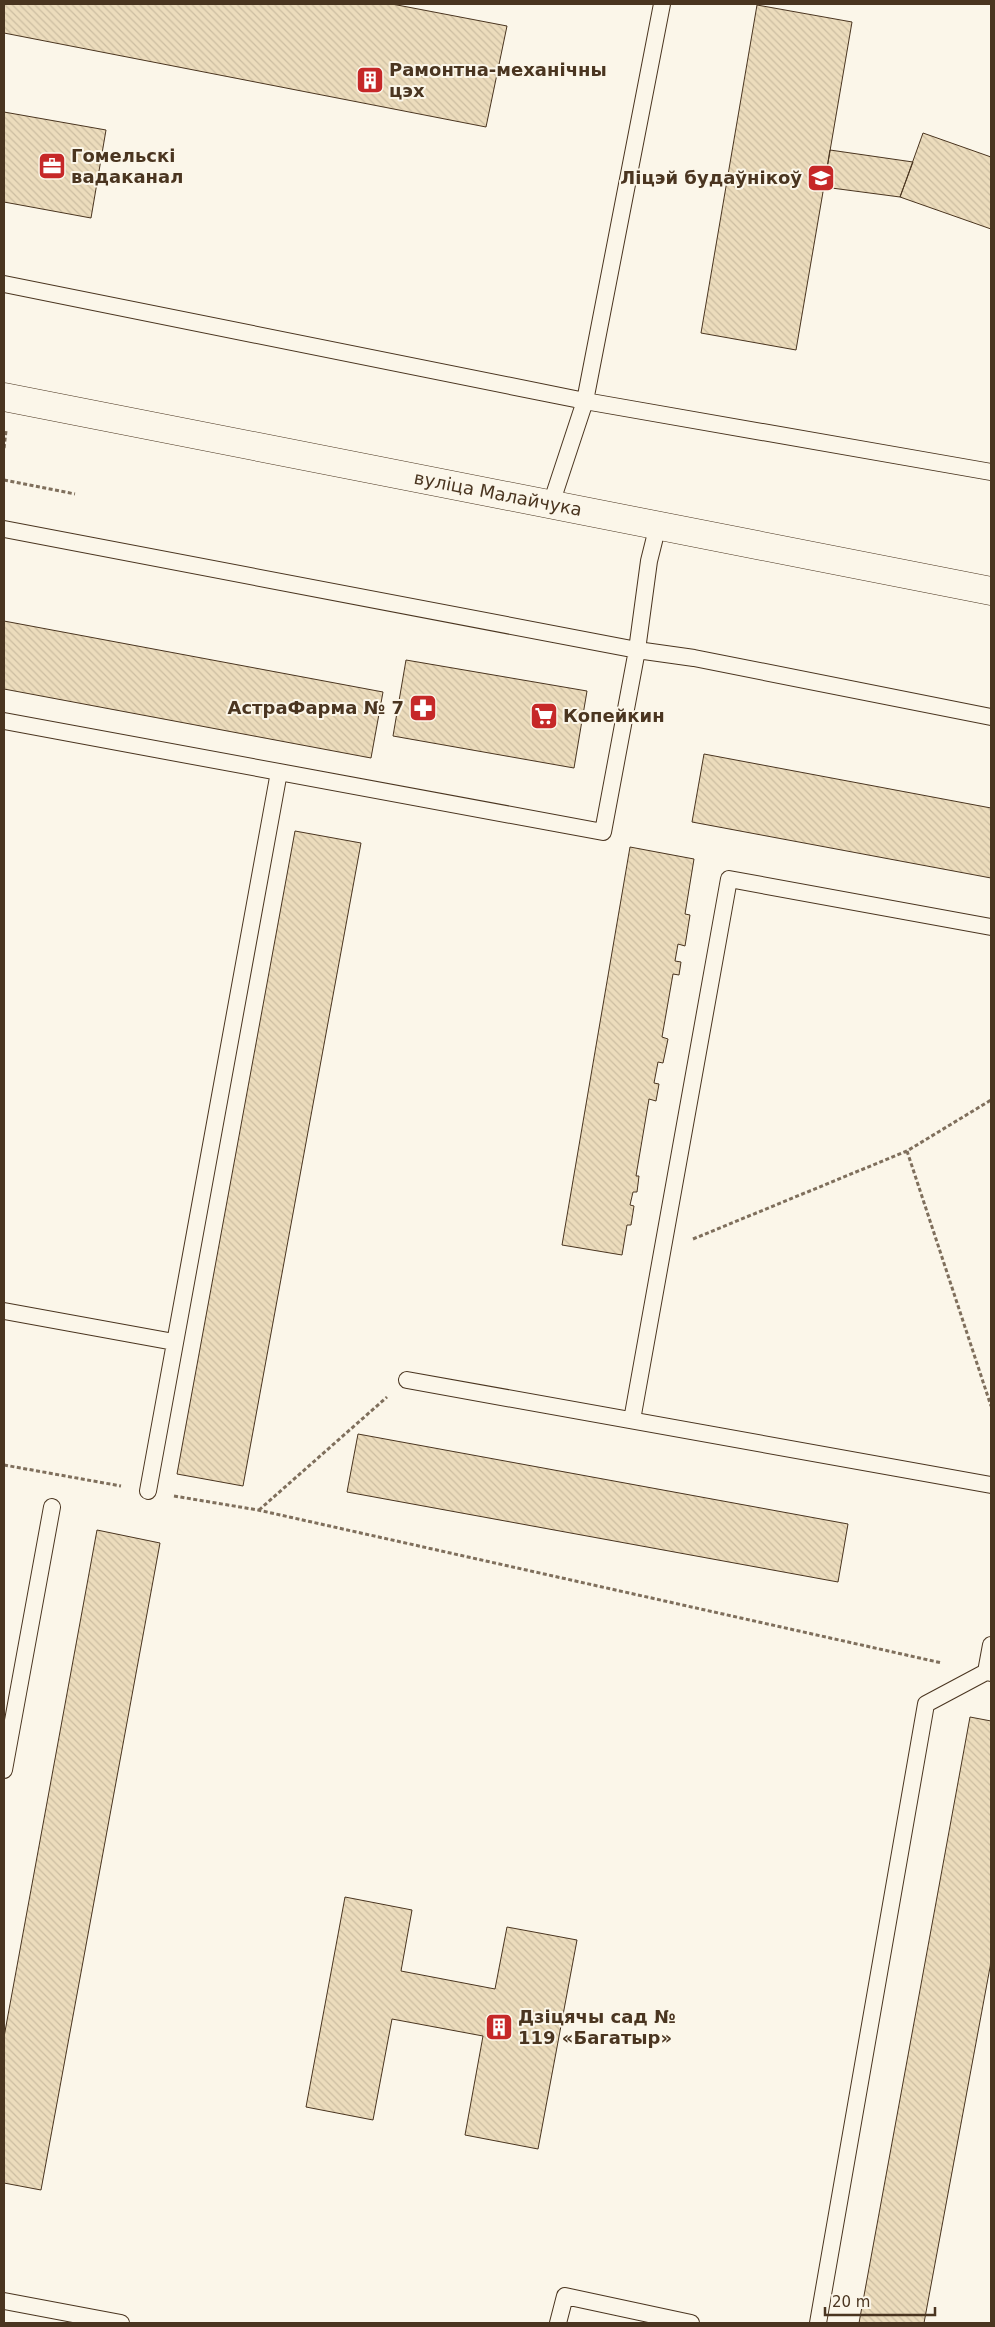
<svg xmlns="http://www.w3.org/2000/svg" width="995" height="2327" viewBox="0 0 995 2327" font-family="'DejaVu Sans',sans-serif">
	<defs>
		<pattern id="building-back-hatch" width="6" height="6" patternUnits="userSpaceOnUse" patternTransform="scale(1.25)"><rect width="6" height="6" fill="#ecdcbc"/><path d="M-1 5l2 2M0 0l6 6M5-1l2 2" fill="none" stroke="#ccbda1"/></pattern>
	</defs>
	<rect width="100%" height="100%" fill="#fbf6e9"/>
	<path fill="url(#building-back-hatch)" stroke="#4a3520" d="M4,4H392L507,26L486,127L4,33Z
		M757,5L852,22L796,350L701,333Z
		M4,112L106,130L91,218L4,202Z
		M923,133L991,157V229L900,197Z
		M830,150L913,162L900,197L824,187Z
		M4,621L383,692L371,758L4,689Z
		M406,660L587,691L574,768L393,736Z
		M704,754L991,808V878L692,822Z
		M295,831L361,843L243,1486L177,1474Z
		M630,847L694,859L685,914L690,915L685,946L678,944L675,961L681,962L679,975L673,974L662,1037L668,1039L663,1063L658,1062L654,1083L659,1084L656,1101L649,1099L636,1176H639L637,1192H633L630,1205L634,1206L631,1225H627L622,1255L562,1245Z
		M358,1434L848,1524L838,1582L347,1492Z
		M97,1530L160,1543L41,2190L4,2183V2037Z
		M970,1717L991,1721V1962L924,2323H859Z
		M345,1897L412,1910L401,1971L495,1989L507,1927L577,1940L538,2149L465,2135L483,2036L392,2019L373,2120L306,2107Z"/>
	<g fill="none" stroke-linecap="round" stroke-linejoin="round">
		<g stroke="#4a3520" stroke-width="18">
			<path id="service" d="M4,284L585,401L991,472
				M551,504L585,401L662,4
				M4,529L637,650L649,561L658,525
				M4,721L603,832L637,650L694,658L991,717
				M4,1311L174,1342
				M407,1380L991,1485
				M632,1420L729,879L991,927
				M148,1491L279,772
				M986,1672L991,1645
				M4,1770L52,1507
				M4,2301L121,2323
				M558,2323L565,2296L691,2323
				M818,2323L926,1704L986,1672L991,1673"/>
		</g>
		<g stroke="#4a3520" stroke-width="29">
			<path id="primary" d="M4,397L991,591"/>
		</g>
		<path stroke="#7f6f5c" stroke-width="3" stroke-dasharray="4 2.5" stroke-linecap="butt" d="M4,448L6,431
			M4,480L75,494
			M907,1151L991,1406
			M693,1239L907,1151L991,1100
			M4,1465L121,1486
			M174,1496L258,1510L942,1663
			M259,1510L387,1397"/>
		<use href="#service" stroke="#fbf6e9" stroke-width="16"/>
		<use href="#primary" stroke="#fbf6e9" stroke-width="28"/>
	</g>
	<defs>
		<g id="building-square" transform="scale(1.4375)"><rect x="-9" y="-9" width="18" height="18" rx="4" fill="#c62828" stroke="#fbf6e9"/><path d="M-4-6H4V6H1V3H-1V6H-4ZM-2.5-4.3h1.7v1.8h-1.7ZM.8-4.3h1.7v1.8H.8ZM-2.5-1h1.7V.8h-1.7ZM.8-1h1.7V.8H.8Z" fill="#fff"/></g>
		<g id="office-square" transform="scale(1.4375)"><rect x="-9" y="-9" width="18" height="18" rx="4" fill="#c62828" stroke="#fbf6e9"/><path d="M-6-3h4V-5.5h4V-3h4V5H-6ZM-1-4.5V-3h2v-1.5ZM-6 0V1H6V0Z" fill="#fff"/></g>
		<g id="university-square" transform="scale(1.4375)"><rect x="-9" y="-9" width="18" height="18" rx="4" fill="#c62828" stroke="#fbf6e9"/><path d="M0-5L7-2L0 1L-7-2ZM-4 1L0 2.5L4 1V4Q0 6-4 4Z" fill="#fff"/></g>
		<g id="pharmacy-square" transform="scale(1.4375)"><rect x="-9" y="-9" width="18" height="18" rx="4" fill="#c62828" stroke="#fbf6e9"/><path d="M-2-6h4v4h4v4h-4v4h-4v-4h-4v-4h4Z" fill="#fff"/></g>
		<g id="supermarket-square" transform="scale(1.4375)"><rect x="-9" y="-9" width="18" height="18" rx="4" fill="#c62828" stroke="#fbf6e9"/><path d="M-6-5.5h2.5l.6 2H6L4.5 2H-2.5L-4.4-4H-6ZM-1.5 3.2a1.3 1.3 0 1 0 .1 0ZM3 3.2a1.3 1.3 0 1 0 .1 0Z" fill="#fff"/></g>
	</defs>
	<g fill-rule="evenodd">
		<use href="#building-square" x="370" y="80"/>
		<use href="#office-square" x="52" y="166"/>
		<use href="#university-square" x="821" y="178"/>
		<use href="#pharmacy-square" x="423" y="708"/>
		<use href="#supermarket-square" x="544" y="716"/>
		<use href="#building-square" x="499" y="2027"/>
	</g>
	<g text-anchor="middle" stroke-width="4" stroke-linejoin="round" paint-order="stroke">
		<g font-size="18" font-weight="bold" fill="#4a3520" stroke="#fbf6e9" text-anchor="start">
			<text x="389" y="76">Рамонтна-механічны<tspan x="389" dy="21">цэх</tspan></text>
			<text x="71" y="162">Гомельскі<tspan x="71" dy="21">вадаканал</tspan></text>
			<text x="802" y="184" text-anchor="end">Ліцэй будаўнікоў</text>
			<text x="404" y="714" text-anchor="end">АстраФарма № 7</text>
			<text x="563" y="722">Копейкин</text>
			<text x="518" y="2023">Дзіцячы сад №<tspan x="518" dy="21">119 «Багатыр»</tspan></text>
		</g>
		<g font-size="18" fill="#4a3520" stroke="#fbf6e9">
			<text transform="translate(498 494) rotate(11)" y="6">вуліца Малайчука</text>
		</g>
	</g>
	<rect width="995" height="2327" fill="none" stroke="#4a3520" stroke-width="10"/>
	<path d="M825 2307v8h110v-8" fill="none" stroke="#4a3520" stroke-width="2.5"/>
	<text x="832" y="2307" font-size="15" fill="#4a3520" stroke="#fbf6e9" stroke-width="4" paint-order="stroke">20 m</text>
</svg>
